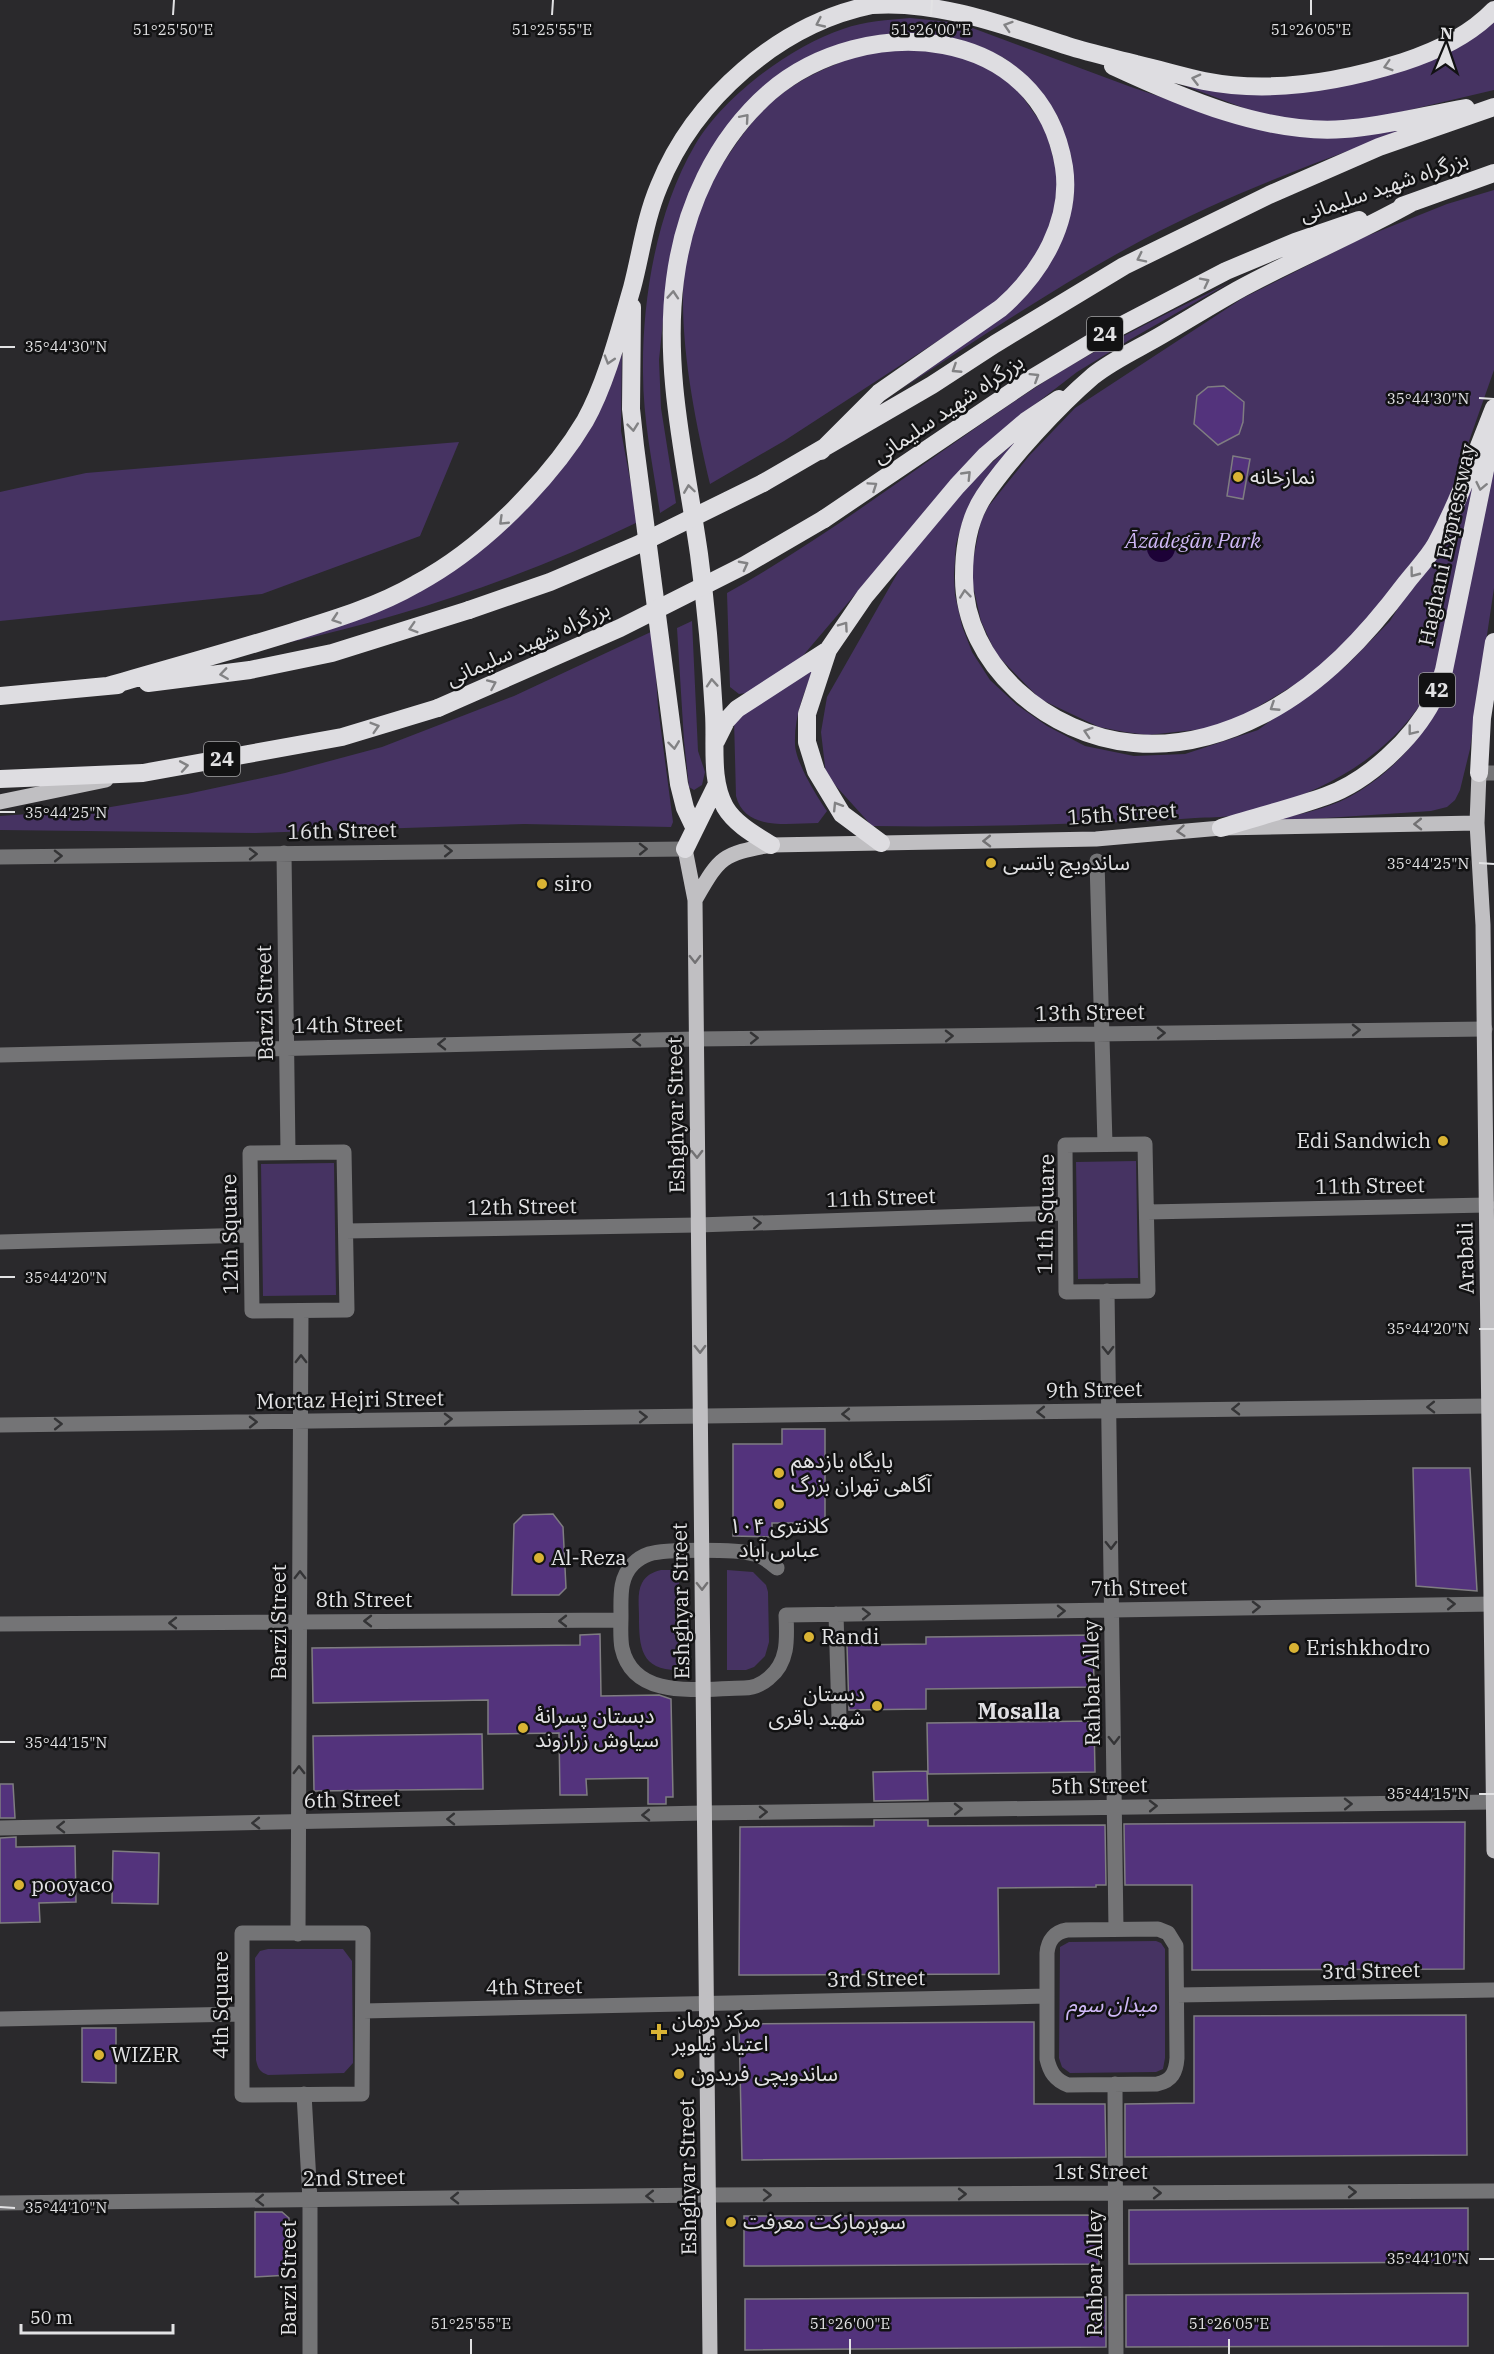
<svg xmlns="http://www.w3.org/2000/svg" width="1494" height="2354" viewBox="0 0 1494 2354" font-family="'IBM Plex Serif','Noto Sans Arabic',serif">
	<rect width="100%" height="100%" fill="#2a292c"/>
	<path fill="#463362" d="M910,18L959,23L1131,87L1256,129L1448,116C1345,151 1241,188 1144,239C1060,284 981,337 900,390L1002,317L1028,294L1047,267L1067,147L1058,117L1039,90L1020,70L1004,58L984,48L960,40L915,33L871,37L833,48L737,116L668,271L659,360L661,408L676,503L660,513C653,466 643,420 643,373C642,298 657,210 695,145C723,97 791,46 843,29C865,21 888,20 910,18Z
		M1494,20V90L1354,123L1310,124L1257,113L1162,77L1300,91Z
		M923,48L977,62L1015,86L1046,130L1058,177L1056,207L1050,233L1035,262L993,305L784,441L710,484C692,407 672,309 690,231C697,200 716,173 734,147C762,105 788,84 834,65C844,61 854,55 864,53C882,49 904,50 923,48Z
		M1494,190V370L1449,498L1431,539L1374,614L1309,676L1239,718L1203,729L1148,735L1125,732L1099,727L1040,699L996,654L981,621L973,586V560L981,521L988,507L1029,456L1075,408L1243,298L1362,238L1447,204Z
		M1229,283L1131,339L1077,372L1016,419L972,457L795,665L753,692L739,694L730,687L727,593C829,536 921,464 1018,399C1084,354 1157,318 1229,283Z
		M622,343L621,431L638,522C525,577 405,617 282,644L363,616L523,510Z
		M1033,425L963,520L956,544L954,575L955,595L962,626L972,652L990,680L1017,705L1047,726L1085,746L1134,756L1185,754L1258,730L1347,665L1390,621L1462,507L1479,471L1435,679C1398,756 1316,798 1236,815C1222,818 1208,817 1195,818C1158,821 1122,822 1086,823C1015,826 943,827 872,826L826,775L821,732L827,697L905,560L949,507L984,470Z
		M459,442L420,536L262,594L0,621V492L86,473Z
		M1494,454V588L1470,749L1460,790L1455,800L1447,807L1431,811L1251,823C1273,819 1297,816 1319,809C1370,795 1414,751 1439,706Z
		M692,621L698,751L705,772L702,785L694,790L689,787L684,741L677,628Z
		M653,631L658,707L673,822L671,827L524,824L255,833L0,830V816L99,809L187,794L285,773L382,747L514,696Z
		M815,667C804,691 794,717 795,744C795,761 817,797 827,811L818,823C790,823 745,832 736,796L734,719Z
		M1136,1161L1138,1278L1078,1279L1076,1162Z
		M334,1163L336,1295L263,1296L261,1164Z
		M661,1570H679L680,1670C641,1671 639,1648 639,1616C639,1606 637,1592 642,1583C646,1575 653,1572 661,1570Z
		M727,1570L753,1572L766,1585L768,1592L769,1642L765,1656L754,1667L746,1670H727Z
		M1156,1941L1161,1943L1165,1949V2058L1163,2069L1156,2072L1070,2073L1062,2067L1059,2058L1060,1947L1069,1942Z
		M268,1949H343L352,1961L353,2063L344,2073L268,2075C260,2072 258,2069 256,2060L255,1958L260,1951Z"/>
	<path fill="#1d0237" d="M1147 548a14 14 0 1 1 28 0a14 14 0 1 1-28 0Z"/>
	<path fill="#53337c" stroke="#7f7d81" stroke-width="1.5" d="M1224,386L1244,402L1243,422L1239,434L1218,445L1194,424L1197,396L1208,387Z
		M1233,456L1250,459L1243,499L1227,496Z
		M782,1429H825V1523H772V1537L733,1536V1444H782Z
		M1413,1468H1470L1477,1591L1416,1586Z
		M553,1514L563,1527L566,1588L559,1595H512L514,1524L523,1515Z
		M600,1634L601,1696L659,1695L671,1699L673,1797H666V1804H648V1778L586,1779L587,1795H560L559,1733L488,1734V1700L313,1703L312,1648L580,1645V1635Z
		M1093,1635L1094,1687L926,1689V1709L849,1710L847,1645L926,1644V1637Z
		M1094,1721L1095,1772L928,1774L927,1723Z
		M482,1734L483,1789L314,1791L313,1736Z
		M927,1771L928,1800L874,1801L873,1772Z
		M0,1784H13L15,1818H0Z
		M874,1820H928V1826L1105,1825L1106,1885H1096V1887L998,1888L999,1974L739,1975L740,1827L874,1826Z
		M1465,1822L1464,1969L1192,1970V1885H1125L1124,1824Z
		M16,1837V1847L75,1846L76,1902L39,1903L40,1922L0,1923V1838Z
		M113,1851L159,1853L158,1904L112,1903Z
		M1466,2015L1467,2155L1125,2157V2104L1194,2103V2016Z
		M1034,2022V2104H1105L1106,2157L742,2160L739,2024Z
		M82,2028H116V2083L82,2082Z
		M1468,2208V2262L1129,2264V2210Z
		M255,2212H282L289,2218V2275L255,2277Z
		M1099,2215V2264L744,2266V2216Z
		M1468,2293V2346L1126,2347V2295Z
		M1106,2297V2347L745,2350V2299Z"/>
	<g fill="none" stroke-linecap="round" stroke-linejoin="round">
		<path stroke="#747476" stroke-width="15" d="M1479,773H1494
			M284,853L288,1152
			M0,857L685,849
			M1097,861L1105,1144
			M0,1055L696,1039L1485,1029
			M1145,1144L1148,1291L1066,1292L1065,1145Z
			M344,1152L347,1310L252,1311L250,1153Z
			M1147,1212L1487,1205
			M346,1231L698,1225L1065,1213
			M0,1242L251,1235
			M1107,1291L1116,1929
			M0,1425L1489,1406
			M777,1568C770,1562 763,1556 754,1554C737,1549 665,1549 649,1554C643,1556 637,1560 633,1564C619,1578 621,1597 621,1616C621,1626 620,1638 622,1648C634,1702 703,1688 744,1688C753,1688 762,1684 769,1678C789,1662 787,1638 786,1615L1494,1604
			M836,1614L839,1717
			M0,1624L621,1620
			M0,1828L704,1813L1493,1802
			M1158,1929L1168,1933L1176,1946L1177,2058C1176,2072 1172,2081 1157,2084L1068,2085C1055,2080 1050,2072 1047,2059V1953C1048,1940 1055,1932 1067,1930Z
			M242,1933H363L362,2094L242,2095Z
			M298,1934L301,1311
			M1177,1995L1494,1990
			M363,2011L1047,1996
			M0,2019L242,2014
			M1115,2084L1116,2354
			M304,2094L310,2200V2354
			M0,2203L709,2195L1494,2191"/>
		<path stroke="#c0bfc2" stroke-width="15" d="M1479,773L1477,823L1483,925L1494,1851
			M0,802L106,780
			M685,849L695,900L710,2354
			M695,900C720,857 721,854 771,845L1096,839L1221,828L1477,823"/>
		<path stroke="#dedde1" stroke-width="18" d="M1113,66C1182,98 1267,135 1344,129C1385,126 1426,115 1466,108
			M1413,202C1356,234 1295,259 1238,290C1213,304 1189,319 1165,333C1142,347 1114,359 1093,376C1058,406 1010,458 984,496C968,520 964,548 964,576C963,665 1049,736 1134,743C1178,747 1223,735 1262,715C1321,685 1367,635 1406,583C1416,570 1428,558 1436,544C1459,501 1476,453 1494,408
			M1402,206L1494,173
			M632,307L631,409L635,446L679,784L685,808L694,827
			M763,483L932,385L995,344L1124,266L1269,195L1379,147L1494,107
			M824,519L1031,379L1111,331L1226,271L1295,242L1359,220
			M148,683L250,670L332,653L469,610
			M108,686C170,668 232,651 293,632C335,619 378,606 416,584C457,562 494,531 526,497C548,474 569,448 585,421C606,384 620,329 632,288C641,254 645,219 659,186C694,99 779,24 872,5C938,0 1006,26 1068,46C1090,53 1113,58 1136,64C1158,69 1181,76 1204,81C1270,94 1340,82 1403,62C1437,51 1469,36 1494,10
			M0,696L118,685
			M716,741L726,721L737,709L828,650
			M1479,773L1482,718L1494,642
			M0,779L143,773L342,737L438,708
			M1221,828C1256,817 1292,808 1326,796C1368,781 1413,739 1433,700C1438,691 1441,680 1444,670L1492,436
			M881,843L842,814L816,771L807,742V714L828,650L865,596L957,486L986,455L1026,421L1059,399
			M771,845C755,835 735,824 725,807C710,780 716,744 714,714C711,660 706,607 699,554C686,463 663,371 675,280C684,209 715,140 770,92C865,11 1041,23 1064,167C1072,221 1041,273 1001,308L879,393L821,451
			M685,849L716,786"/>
		<path stroke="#dedde1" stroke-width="18" d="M469,610L550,582L637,545L763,483
			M438,708L620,628L745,565L824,519"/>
	</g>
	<defs><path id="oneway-chevron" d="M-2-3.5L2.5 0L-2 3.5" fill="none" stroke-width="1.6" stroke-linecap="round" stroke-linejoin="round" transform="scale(1.5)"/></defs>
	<g stroke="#828284">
		<use href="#oneway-chevron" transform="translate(820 23) rotate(155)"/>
		<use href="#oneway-chevron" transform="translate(1008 26) rotate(-162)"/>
		<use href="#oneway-chevron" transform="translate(1388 66) rotate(163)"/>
		<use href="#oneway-chevron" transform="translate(1196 79) rotate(-166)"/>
		<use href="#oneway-chevron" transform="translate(745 118) rotate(-49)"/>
		<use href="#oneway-chevron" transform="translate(1141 258) rotate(154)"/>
		<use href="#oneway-chevron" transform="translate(1205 282) rotate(-27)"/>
		<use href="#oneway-chevron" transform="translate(673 295) rotate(-86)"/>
		<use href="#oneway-chevron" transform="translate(609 360) rotate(107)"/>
		<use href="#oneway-chevron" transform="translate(956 369) rotate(147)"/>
		<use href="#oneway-chevron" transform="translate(1035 377) rotate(-32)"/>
		<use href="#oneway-chevron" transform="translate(633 427) rotate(84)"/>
		<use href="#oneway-chevron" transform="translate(967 475) rotate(-46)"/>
		<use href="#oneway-chevron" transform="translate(873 486) rotate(-34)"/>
		<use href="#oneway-chevron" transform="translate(1481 486) rotate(102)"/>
		<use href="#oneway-chevron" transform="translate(689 489) rotate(-98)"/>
		<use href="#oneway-chevron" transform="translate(503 521) rotate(136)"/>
		<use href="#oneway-chevron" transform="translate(744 565) rotate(-28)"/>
		<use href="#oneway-chevron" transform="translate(1414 573) rotate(127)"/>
		<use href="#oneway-chevron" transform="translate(965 594) rotate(-96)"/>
		<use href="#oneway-chevron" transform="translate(336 619) rotate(161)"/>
		<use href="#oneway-chevron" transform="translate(844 626) rotate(-55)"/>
		<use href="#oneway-chevron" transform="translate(413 628) rotate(163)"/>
		<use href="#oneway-chevron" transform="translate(224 674) rotate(172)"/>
		<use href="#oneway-chevron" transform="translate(712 683) rotate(-94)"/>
		<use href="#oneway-chevron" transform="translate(492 684) rotate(-24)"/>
		<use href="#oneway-chevron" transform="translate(1274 707) rotate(147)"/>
		<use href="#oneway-chevron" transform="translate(375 727) rotate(-17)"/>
		<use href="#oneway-chevron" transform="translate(1412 731) rotate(128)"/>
		<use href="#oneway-chevron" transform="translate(1088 732) rotate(-162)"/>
		<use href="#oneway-chevron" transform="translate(674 745) rotate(83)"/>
		<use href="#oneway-chevron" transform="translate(184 766) rotate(-10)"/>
		<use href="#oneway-chevron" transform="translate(837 806) rotate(-122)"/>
	</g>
	<g stroke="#727173">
		<use href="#oneway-chevron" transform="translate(1418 824) rotate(179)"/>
		<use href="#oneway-chevron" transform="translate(1181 831) rotate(175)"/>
		<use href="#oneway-chevron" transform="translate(987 841) rotate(179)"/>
		<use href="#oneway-chevron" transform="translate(695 959) rotate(89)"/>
		<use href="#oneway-chevron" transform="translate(697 1154) rotate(89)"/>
		<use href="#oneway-chevron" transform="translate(700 1349) rotate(89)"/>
		<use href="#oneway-chevron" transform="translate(702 1586) rotate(89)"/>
	</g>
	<g stroke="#343436">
		<use href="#oneway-chevron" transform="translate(643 849) rotate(-1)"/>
		<use href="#oneway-chevron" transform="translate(448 851) rotate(-1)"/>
		<use href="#oneway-chevron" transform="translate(253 854) rotate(-1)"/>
		<use href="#oneway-chevron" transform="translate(58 856) rotate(-1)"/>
		<use href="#oneway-chevron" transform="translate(1356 1030) rotate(-1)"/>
		<use href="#oneway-chevron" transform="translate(1161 1033) rotate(-1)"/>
		<use href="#oneway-chevron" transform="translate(949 1036) rotate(-1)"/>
		<use href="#oneway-chevron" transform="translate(754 1038) rotate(-1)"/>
		<use href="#oneway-chevron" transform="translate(637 1040) rotate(179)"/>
		<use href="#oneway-chevron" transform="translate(442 1044) rotate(179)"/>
		<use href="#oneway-chevron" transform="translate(757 1223) rotate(-2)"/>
		<use href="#oneway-chevron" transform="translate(1108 1350) rotate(89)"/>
		<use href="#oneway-chevron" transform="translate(301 1359) rotate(-90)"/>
		<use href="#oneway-chevron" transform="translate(1431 1407) rotate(179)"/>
		<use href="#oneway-chevron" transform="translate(1236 1409) rotate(179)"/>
		<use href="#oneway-chevron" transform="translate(1041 1412) rotate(179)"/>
		<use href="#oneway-chevron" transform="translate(846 1414) rotate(179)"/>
		<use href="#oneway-chevron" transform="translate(643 1417) rotate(-1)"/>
		<use href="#oneway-chevron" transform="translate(448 1419) rotate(-1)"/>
		<use href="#oneway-chevron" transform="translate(253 1422) rotate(-1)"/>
		<use href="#oneway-chevron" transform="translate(58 1424) rotate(-1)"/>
		<use href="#oneway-chevron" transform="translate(1111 1545) rotate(89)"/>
		<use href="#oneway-chevron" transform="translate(300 1575) rotate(-90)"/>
		<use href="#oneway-chevron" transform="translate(1451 1604) rotate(-1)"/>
		<use href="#oneway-chevron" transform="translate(1256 1607) rotate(-1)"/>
		<use href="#oneway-chevron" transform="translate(1061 1611) rotate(-1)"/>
		<use href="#oneway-chevron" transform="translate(866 1614) rotate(-1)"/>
		<use href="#oneway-chevron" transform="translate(368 1621) rotate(180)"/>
		<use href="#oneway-chevron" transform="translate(563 1621) rotate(180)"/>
		<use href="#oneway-chevron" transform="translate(173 1623) rotate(180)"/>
		<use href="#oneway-chevron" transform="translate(1114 1740) rotate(89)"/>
		<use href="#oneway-chevron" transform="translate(299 1770) rotate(-90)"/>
		<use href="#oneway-chevron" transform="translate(1348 1804) rotate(-1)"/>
		<use href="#oneway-chevron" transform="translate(1153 1806) rotate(-1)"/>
		<use href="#oneway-chevron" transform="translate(958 1809) rotate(-1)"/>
		<use href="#oneway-chevron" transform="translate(763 1812) rotate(-1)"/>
		<use href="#oneway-chevron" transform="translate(646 1815) rotate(179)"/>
		<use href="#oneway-chevron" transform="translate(451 1819) rotate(179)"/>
		<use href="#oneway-chevron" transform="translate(256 1823) rotate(179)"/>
		<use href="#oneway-chevron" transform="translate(61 1827) rotate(179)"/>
		<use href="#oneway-chevron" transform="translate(1352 2192)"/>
		<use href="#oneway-chevron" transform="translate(1157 2193)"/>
		<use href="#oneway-chevron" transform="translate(962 2194)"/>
		<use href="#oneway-chevron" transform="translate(767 2195)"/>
		<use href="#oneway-chevron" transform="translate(650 2196) rotate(179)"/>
		<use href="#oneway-chevron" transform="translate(455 2198) rotate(179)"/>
		<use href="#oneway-chevron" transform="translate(260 2200) rotate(179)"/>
	</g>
	<path fill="none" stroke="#e2e2e4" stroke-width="2" d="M173,15L174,0M552,15L553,0M931,15L932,0M1311,15V0M0,347H15M1479,398L1494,399M0,812H15M1479,863L1494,864M0,1277H15M1479,1329H1494M0,1742H15M1479,1794H1494M0,2207L15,2208M1479,2259H1494M471,2354V2339M850,2354V2339M1229,2354V2339"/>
	<g fill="#d9b334" stroke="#121213" stroke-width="2">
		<circle cx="1238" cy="477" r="6"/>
		<circle cx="991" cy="863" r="6"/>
		<circle cx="542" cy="884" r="6"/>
		<circle cx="1443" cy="1141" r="6"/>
		<circle cx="779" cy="1473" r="6"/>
		<circle cx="779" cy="1504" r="6"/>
		<circle cx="539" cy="1558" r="6"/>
		<circle cx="809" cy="1637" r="6"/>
		<circle cx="1294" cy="1648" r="6"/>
		<circle cx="877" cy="1706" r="6"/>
		<circle cx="523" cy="1728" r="6"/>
		<circle cx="19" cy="1885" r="6"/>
		<path d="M656 2023h6v6h6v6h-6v6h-6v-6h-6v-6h6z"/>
		<circle cx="99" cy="2055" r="6"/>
		<circle cx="679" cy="2074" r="6"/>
		<circle cx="731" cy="2222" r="6"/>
	</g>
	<g text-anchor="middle" stroke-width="5" stroke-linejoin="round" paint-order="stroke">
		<g fill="#121213" stroke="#a4a4a5" stroke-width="1.5">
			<rect x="1087" y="317" width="36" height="34" rx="4.5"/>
			<rect x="1419" y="673" width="36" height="34" rx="4.5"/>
			<rect x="204" y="742" width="36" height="34" rx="4.5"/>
		</g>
		<g font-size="20" font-weight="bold" fill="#e2e2e4">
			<text x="1105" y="341">24</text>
			<text x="1437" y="697">42</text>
			<text x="222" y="766">24</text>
		</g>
		<g font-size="21" fill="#e2e2e4" stroke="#121213">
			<text transform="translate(1384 187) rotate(-19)" y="7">بزرگراه شهید سلیمانی</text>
			<text transform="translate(948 409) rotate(-34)" y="7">بزرگراه شهید سلیمانی</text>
			<text transform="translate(1447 545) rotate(-78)" y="7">Haghani Expressway</text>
			<text transform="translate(528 644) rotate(-24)" y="7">بزرگراه شهید سلیمانی</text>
			<text transform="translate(1122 814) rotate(-4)" y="7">15th Street</text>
			<text transform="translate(342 831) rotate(-1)" y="7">16th Street</text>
			<text transform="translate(265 1003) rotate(-91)" y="7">Barzi Street</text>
			<text transform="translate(1090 1013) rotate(-1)" y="7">13th Street</text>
			<text transform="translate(348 1025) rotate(-1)" y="7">14th Street</text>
			<text transform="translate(676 1115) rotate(-91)" y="7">Eshghyar Street</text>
			<text transform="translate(1370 1186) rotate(-1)" y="7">11th Street</text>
			<text transform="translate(881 1198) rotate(-2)" y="7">11th Street</text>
			<text transform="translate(522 1207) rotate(-1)" y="7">12th Street</text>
			<text transform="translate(1046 1214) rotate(-89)" y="7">11th Square</text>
			<text transform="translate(230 1234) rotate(-91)" y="7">12th Square</text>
			<text transform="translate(1466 1258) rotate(-91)" y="7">Arabali</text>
			<text transform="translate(1094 1390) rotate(-1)" y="7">9th Street</text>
			<text transform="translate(350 1400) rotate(-1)" y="7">Mortaz Hejri Street</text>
			<text transform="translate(1139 1588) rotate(-1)" y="7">7th Street</text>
			<text x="364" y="1607">8th Street</text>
			<text transform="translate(681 1601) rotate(-91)" y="7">Eshghyar Street</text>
			<text transform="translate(279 1622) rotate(-90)" y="7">Barzi Street</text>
			<text transform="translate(1092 1683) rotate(-91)" y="7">Rahbar Alley</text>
			<text transform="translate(1099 1786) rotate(-1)" y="7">5th Street</text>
			<text transform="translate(352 1800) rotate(-1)" y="7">6th Street</text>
			<text transform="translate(1371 1971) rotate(-1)" y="7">3rd Street</text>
			<text transform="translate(876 1979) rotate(-1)" y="7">3rd Street</text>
			<text transform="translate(534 1987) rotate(-1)" y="7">4th Street</text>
			<text transform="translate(221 2005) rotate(-90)" y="7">4th Square</text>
			<text x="1101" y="2179">1st Street</text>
			<text transform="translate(688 2177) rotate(-91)" y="7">Eshghyar Street</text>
			<text transform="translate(354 2178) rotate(-1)" y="7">2nd Street</text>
			<text transform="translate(1095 2273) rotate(-90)" y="7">Rahbar Alley</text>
			<text transform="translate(289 2278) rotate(-90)" y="7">Barzi Street</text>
		</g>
		<g font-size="21" fill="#e2e2e4" stroke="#121213" text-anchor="start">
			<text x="1250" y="484">نمازخانه</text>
			<text x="1003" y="870">ساندویچ پاتسی</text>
			<text x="554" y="891">siro</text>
			<text x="1431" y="1148" text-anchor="end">Edi Sandwich</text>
			<text x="791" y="1468">پایگاه یازدهم<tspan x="791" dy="24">آگاهی تهران بزرگ</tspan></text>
			<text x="779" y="1533" text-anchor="middle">کلانتری ۱۰۴<tspan x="779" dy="24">عباس آباد</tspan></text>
			<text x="551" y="1565">Al-Reza</text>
			<text x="821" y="1644">Randi</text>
			<text x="1306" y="1655">Erishkhodro</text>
			<text x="865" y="1701" text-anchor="end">دبستان<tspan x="865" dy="24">شهید باقری</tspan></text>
			<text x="535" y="1723">دبستان پسرانهٔ<tspan x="535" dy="24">سیاوش زرازوند</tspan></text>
			<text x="31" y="1892">pooyaco</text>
			<text x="672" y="2027">مرکز درمان<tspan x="672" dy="24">اعتیاد نیلوپر</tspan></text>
			<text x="111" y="2062">WIZER</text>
			<text x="691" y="2081">ساندویچی فریدون</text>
			<text x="743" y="2229">سوپرمارکت معرفت</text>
		</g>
		<g font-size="21" font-style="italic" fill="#cfb8f6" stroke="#121213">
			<text x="1193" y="548">Āzādegān Park</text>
			<text x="1112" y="2012">میدان سوم</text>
		</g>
		<g font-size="22" font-weight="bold" fill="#e0dfe3" stroke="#121213">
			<text x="1019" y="1719">Mosalla</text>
		</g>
	</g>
	<g font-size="15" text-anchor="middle" fill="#e2e2e4" stroke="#121213" stroke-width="5" stroke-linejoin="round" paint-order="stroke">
		<text x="173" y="35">51°25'50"E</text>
		<text x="552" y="35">51°25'55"E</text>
		<text x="931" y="35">51°26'00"E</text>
		<text x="1311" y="35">51°26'05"E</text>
		<text x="66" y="352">35°44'30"N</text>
		<text x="1428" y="404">35°44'30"N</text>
		<text x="66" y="818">35°44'25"N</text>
		<text x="1428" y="869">35°44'25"N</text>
		<text x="66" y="1283">35°44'20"N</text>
		<text x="1428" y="1334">35°44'20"N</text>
		<text x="66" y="1748">35°44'15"N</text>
		<text x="1428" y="1799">35°44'15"N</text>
		<text x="66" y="2213">35°44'10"N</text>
		<text x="1428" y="2264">35°44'10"N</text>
		<text x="471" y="2329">51°25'55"E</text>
		<text x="850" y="2329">51°26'00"E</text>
		<text x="1229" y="2329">51°26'05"E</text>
	</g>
	<g transform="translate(1446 48) rotate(2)" stroke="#121213" stroke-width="4.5" paint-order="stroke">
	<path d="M0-4.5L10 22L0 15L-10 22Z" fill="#e2e2e4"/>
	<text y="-9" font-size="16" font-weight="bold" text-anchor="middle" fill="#e2e2e4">N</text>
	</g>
	<path d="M21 2324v9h152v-9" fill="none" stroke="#e2e2e4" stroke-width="3"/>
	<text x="30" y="2324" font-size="18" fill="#e2e2e4" stroke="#121213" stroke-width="4.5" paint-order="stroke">50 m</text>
</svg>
